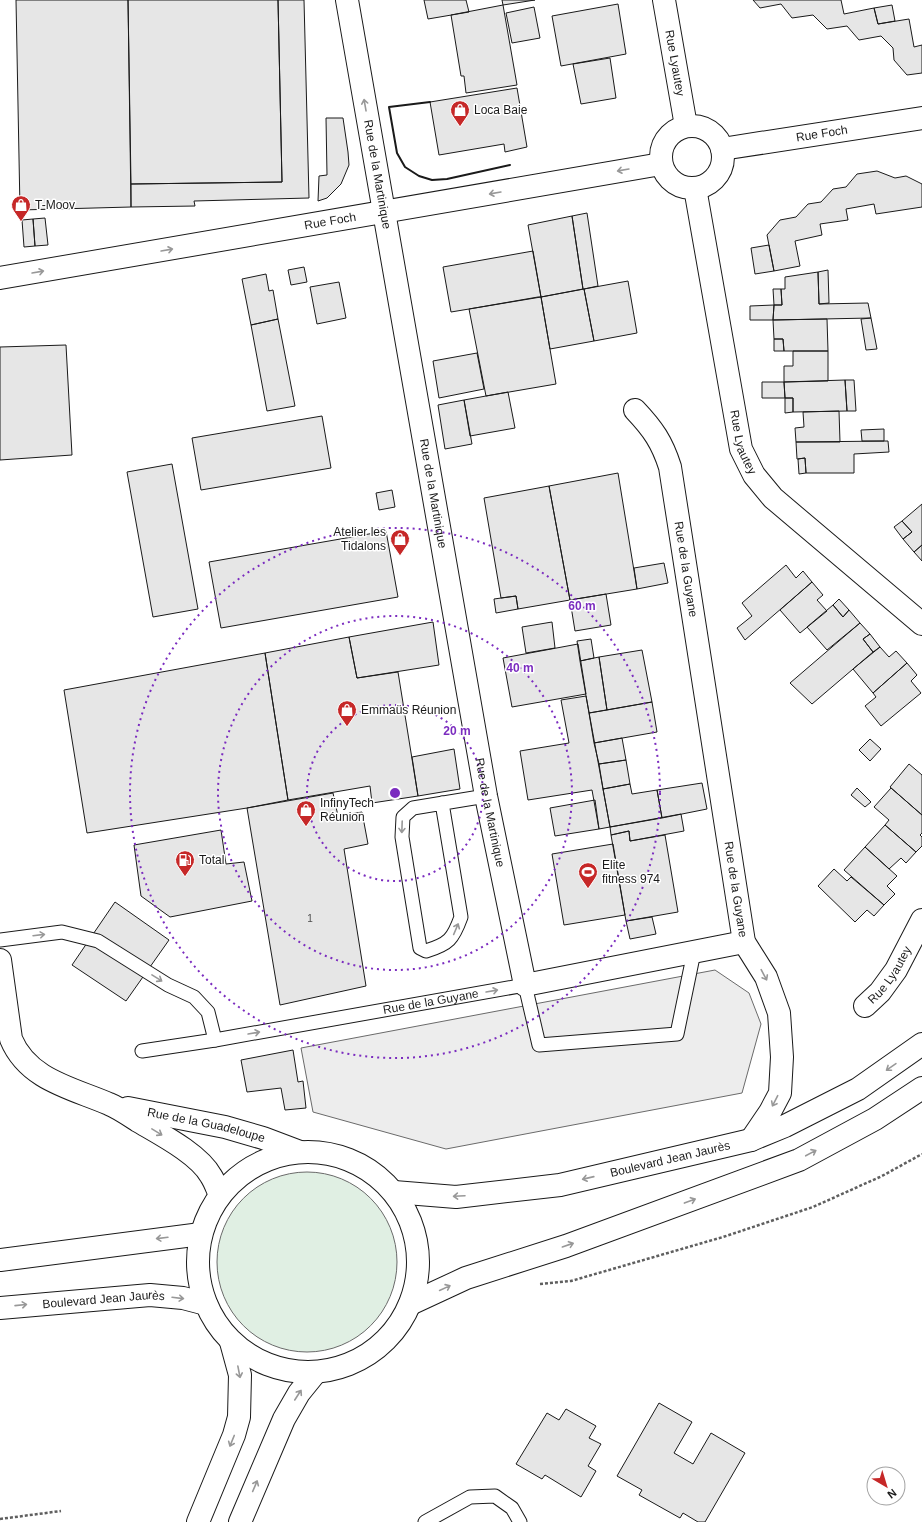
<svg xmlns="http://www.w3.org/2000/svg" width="922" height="1522" viewBox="0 0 922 1522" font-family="Helvetica,sans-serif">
	<rect width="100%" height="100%" fill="#fff"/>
	<path fill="#e0efe3" stroke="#6a6a6a" d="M217 1262a90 90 0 1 1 180 0a90 90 0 1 1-180 0Z"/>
	<path fill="#ededed" stroke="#6a6a6a" d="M715,970L749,993L761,1024L742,1093L446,1149L313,1112L301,1048Z"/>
	<path fill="#e6e6e6" stroke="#1a1a1a" d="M16,0H128L131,207L20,210Z
		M128,0H278L282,182L131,184Z
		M278,0H304L309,198L194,201L195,206L131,207V184L282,182Z
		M424,0H466L469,12L428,19Z
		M502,0H535L503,5Z
		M753,0H841L844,14L874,8L878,24L909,19L914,47L922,45V73L907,75L894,60L893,48L881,36L859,40L847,26L827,29L813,15L792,18L781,4L760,8Z
		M618,4L626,54L561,66L552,16Z
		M503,5L517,85L466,93L464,76H461L451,15Z
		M892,5L895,21L878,24L874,8Z
		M534,7L540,38L512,43L506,13Z
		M610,58L616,98L581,104L573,64Z
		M517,88L527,147L505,152L504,144L439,155L430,102Z
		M326,118H343L348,152L349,165L341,184L327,198L318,201L319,176L327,175Z
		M877,171L895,178L906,176L922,184V207L876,214L874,204L846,209L848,220L820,224L822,235L795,241L800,266L774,271L767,235L780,220L796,217L808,204L821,202L833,189L846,187L857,174Z
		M587,213L598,286L584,289H583L572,216Z
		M572,216L583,289L541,297L528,225Z
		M45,218L48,245L35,246L33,219Z
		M33,219L35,246L24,247L22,220Z
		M769,245L774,271L755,274L751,248Z
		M533,251L541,297L451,312L443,267Z
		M304,267L307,282L291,285L288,270Z
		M828,270L829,303L819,304L818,272Z
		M818,272L819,304L868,303L871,318L773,320L774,305H782L781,289H785V277Z
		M266,274L269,291L273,290L278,319L251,325L242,279Z
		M628,281L637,333L594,341L584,289Z
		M339,282L346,318L317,324L310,287Z
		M584,289L594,341L550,349L541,297Z
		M773,289H781L782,305H774Z
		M538,297H541L556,384L486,396L469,309Z
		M774,305L773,320H750V306Z
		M871,318L877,349L866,350L861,319Z
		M278,319L295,406L267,411L251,325Z
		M827,319L828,351H784L783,339H774L773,320Z
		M774,339H783L784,351H774Z
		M66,345L72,455L0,460V347Z
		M793,351H828V381L784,382V366H793Z
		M477,353L484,389L439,398L433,361Z
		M845,380H854L856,411H847Z
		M845,380L847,411L793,412V398H785L784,382Z
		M762,382H784L785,398H762Z
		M508,392L515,428L470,436L464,400Z
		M785,398H793V412L785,413Z
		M464,400L472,444L445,449L438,405Z
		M839,411L840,442H796L795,428L804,427L803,412Z
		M322,416L331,468L201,490L192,438Z
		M884,429V441H862L861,430Z
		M888,441L889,452L854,454V473H806L805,458L797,459L796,442Z
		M805,458L806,473L799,474L798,459Z
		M172,464L198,609L153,617L127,472Z
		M618,473L637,589L570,600L549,486Z
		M549,486L570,600L518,609L516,596L501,598L484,498Z
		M392,490L395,507L379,510L376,493Z
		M922,504V545L914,552L903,539L912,532L902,521Z
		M902,521L912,532L903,539L894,527Z
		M386,531L398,597L221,628L209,562Z
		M922,545V561L914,552Z
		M664,563L668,583L637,589L634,568Z
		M786,565L796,578L803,571L812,582L745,640L737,628L752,616L742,603Z
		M812,582L823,595L817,600L827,611L800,633L780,610Z
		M606,594L611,625L575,631L570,600Z
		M516,596L518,609L496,613L494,599Z
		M839,599L849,610L843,617L833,605Z
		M833,605L843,617L849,610L860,623L827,650L807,627Z
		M433,622L439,665L357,678L349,637Z
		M552,622L555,648L526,653L522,627Z
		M860,623L870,634L863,639L873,652L812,704L790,683Z
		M870,634L880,647L873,652L863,639Z
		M349,637L357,678L398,672L418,796L372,803L370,786L288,800L265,653Z
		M591,639L594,658L580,661L577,641Z
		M578,644L586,694L512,707L503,658Z
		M880,647L889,657L896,651L907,663L873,693L853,669Z
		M642,650L652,702L607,710L599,657Z
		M265,653L288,800L247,808L87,833L64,690Z
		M599,657L607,710L589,713L580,661Z
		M907,663L917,675L911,681L921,693L881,726L865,706L876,697L873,693Z
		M586,696L610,827L599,829L592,790L528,800L520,751L569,743L561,700Z
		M652,702L657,732L594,743L589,713Z
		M622,738L626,760L599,764L594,743Z
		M870,739L881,749L870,761L859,750Z
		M454,749L460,789L418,796L412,757Z
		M626,760L630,784L603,789L599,764Z
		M909,764L922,775V815L890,787Z
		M702,783L707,809L662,818L657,790Z
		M630,784L632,794L657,790L662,818L610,827L603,789Z
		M857,788L871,802L865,807L851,795Z
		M891,788L922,815V833L920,835L922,837V846L916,852L885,825L889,820L874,807Z
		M333,793L338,816L362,812L368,844L344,849L366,986L280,1005L247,808Z
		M595,800L599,829L555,836L550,808Z
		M681,814L684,831L630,841L629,831L611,835L610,827Z
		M885,825L916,852L906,863L901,858L889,869L865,847Z
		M221,830L226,864L244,862L252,901L170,917L141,896L134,845Z
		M629,831L630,841L665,835L678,912L626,921L611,835Z
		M613,844L625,915L564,925L552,854Z
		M865,847L897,876L887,886L895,894L884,905L844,870Z
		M834,869L847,881L851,877L884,905L874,916L867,910L855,922L818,886Z
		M115,902L169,940L126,1001L72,965Z
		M652,917L656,934L630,939L626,921Z
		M293,1050L298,1082L303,1081L306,1108L285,1110L281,1088L247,1092L241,1060Z
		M659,1403L692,1422L674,1453L693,1464L711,1433L745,1453L705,1522H698L683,1513L680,1518L639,1495L642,1490L617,1476Z
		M566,1409L596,1426L589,1438L601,1444L588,1466L596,1471L581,1497L545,1475L542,1479L516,1464L547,1413L559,1420Z"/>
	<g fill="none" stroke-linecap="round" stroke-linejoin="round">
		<g stroke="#1a1a1a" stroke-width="15">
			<g id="lane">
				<path d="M442,803L461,917C453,939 449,944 426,951L420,948L402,837L403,817L413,808L486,796"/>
				<path d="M0,940L62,932L98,941L168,985L194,997L208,1012L215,1040"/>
				<path id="s1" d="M142,1051L215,1040L525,985L539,1045L677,1034L694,952"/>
				<path d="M425,1522L470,1497L495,1496L512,1508L520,1522"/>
			</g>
		</g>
		<g stroke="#1a1a1a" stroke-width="24">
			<g id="street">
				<path id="s2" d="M347,0L486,796L525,985L744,942"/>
				<path id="s3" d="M664,0L686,126"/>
				<circle cx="692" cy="157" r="31"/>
				<path id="s4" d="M722,149L922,118"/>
				<path id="s5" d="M695,188L741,449L754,475L773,498L922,624"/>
				<path id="s6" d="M0,278L661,164"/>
				<path id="s7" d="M635,410C653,429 662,442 670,467L744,942L766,977L779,1013L782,1057L780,1093L770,1112L751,1140"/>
				<path id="s8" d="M865,1006L880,992L896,970L922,920"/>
			</g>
		</g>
		<g stroke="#1a1a1a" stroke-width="24">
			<g id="secondary">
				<path d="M0,960L11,1039C28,1080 72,1088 109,1104C119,1108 129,1115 138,1121C160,1134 199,1154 211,1176C215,1182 217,1189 220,1195"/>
				<path id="s9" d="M128,1108L225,1127L263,1138L300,1152"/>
				<path d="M198,1522L234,1435L239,1417L240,1375L231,1342"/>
				<path d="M240,1522L284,1419L299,1393L316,1372"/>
			</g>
		</g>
		<g stroke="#1a1a1a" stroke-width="24">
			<g id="primary">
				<circle cx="308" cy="1262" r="110"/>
				<path id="s10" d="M394,1192L456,1197L560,1185L751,1140L785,1126L858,1089L922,1044"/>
				<path d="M0,1260L201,1234"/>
				<path d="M410,1304L466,1278L566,1246L799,1160L875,1119L922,1088"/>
				<path id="s11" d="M0,1308L150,1295L183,1298L206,1304"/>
			</g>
		</g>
		<path stroke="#5f5f5f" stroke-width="2.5" stroke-dasharray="3 2" stroke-linecap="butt" d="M540,1284L571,1281L723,1237L813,1207L882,1176L922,1154
			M0,1519L61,1511"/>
		<use href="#lane" stroke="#fff" stroke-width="13"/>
		<use href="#street" stroke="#fff" stroke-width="22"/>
		<use href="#secondary" stroke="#fff" stroke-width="22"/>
		<use href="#primary" stroke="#fff" stroke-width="22"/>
		<path stroke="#1a1a1a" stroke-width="2" d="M430,102L389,107L397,153L405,167L419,176L432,180L447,179L510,165"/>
	</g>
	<defs><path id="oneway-shaft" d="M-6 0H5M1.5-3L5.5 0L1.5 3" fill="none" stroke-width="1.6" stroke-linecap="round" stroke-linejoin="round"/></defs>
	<g stroke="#989898">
		<use href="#oneway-shaft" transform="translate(365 105) rotate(-100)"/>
		<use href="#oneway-shaft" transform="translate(623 170) rotate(170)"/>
		<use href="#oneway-shaft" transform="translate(495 193) rotate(170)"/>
		<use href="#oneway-shaft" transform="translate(167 250) rotate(-10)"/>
		<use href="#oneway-shaft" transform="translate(38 272) rotate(-10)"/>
		<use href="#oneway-shaft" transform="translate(402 827) rotate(92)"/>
		<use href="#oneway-shaft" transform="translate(456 929) rotate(-67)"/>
		<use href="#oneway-shaft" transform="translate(39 935) rotate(-7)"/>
		<use href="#oneway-shaft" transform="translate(764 975) rotate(62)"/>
		<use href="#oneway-shaft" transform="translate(157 978) rotate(32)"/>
		<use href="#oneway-shaft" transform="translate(492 991) rotate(-10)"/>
		<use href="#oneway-shaft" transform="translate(254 1033) rotate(-10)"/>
		<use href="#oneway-shaft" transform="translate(891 1067) rotate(145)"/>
		<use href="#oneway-shaft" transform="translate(775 1101) rotate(117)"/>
		<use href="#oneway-shaft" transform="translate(157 1132) rotate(31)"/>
		<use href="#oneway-shaft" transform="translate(811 1153) rotate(-28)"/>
		<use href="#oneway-shaft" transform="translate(588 1178) rotate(167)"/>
		<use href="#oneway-shaft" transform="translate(459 1196) rotate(177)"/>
		<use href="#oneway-shaft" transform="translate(690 1201) rotate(-20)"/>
		<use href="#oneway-shaft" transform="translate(162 1238) rotate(173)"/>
		<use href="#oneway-shaft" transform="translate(568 1245) rotate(-19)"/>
		<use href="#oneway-shaft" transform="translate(445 1288) rotate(-25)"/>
		<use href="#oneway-shaft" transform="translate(178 1298) rotate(7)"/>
		<use href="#oneway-shaft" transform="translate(21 1305) rotate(-6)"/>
		<use href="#oneway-shaft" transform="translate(239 1372) rotate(79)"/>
		<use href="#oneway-shaft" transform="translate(298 1395) rotate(-57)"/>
		<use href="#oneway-shaft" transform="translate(232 1441) rotate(112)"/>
		<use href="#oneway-shaft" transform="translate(255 1486) rotate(-67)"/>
	</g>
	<g fill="none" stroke="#7b2cbf" stroke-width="2" stroke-dasharray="2 4">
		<circle cx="395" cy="793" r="88"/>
		<circle cx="395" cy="793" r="177"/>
		<circle cx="395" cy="793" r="265"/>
	</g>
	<defs>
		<g id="shop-pin" transform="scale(1)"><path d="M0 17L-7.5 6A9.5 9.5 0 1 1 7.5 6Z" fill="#c62828" stroke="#fff"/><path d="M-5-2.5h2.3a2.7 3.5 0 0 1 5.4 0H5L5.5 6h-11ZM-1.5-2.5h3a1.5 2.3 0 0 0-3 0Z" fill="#fff"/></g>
		<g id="fuel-pin" transform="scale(1)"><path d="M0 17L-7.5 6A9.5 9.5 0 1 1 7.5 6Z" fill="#c62828" stroke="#fff"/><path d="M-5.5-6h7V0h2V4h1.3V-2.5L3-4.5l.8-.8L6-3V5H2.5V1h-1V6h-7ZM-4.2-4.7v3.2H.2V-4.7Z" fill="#fff"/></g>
		<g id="stadium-pin" transform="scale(1)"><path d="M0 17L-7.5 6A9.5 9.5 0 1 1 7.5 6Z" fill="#c62828" stroke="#fff"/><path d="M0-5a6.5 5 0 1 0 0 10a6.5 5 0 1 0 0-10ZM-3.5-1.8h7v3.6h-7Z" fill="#fff"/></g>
	</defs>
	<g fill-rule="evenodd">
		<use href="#shop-pin" x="460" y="110"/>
		<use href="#shop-pin" x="21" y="205"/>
		<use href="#shop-pin" x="400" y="539"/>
		<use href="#shop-pin" x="347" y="710"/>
		<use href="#shop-pin" x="306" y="810"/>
		<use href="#fuel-pin" x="185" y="860"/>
		<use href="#stadium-pin" x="588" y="872"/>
	</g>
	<g text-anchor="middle" stroke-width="3" stroke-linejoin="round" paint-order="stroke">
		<g font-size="10" fill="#4d4d4d">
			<text x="310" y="922">1</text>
		</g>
		<g font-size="12" fill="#1a1a1a" stroke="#fff">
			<text dy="4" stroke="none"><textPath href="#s3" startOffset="64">Rue Lyautey</textPath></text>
			<text dy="4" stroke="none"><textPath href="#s4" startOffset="101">Rue Foch</textPath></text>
			<text dy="4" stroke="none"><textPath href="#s2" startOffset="177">Rue de la Martinique</textPath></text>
			<text dy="4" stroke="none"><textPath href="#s6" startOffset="335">Rue Foch</textPath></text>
			<text dy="4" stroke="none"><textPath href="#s5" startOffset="259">Rue Lyautey</textPath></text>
			<text dy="4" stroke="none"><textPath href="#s2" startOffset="501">Rue de la Martinique</textPath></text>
			<text dy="4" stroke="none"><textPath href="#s7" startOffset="171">Rue de la Guyane</textPath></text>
			<text dy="4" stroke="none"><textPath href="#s2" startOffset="825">Rue de la Martinique</textPath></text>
			<text dy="4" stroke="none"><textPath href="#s7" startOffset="495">Rue de la Guyane</textPath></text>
			<text dy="4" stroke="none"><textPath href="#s8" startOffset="40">Rue Lyautey</textPath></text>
			<text dy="4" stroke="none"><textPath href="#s1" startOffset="293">Rue de la Guyane</textPath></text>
			<text dy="4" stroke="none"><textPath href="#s9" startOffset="80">Rue de la Guadeloupe</textPath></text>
			<text dy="4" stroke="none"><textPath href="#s10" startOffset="280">Boulevard Jean Jaurès</textPath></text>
			<text dy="4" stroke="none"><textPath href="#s11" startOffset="104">Boulevard Jean Jaurès</textPath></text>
		</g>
		<g font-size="12" fill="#1a1a1a" stroke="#fff" text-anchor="start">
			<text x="474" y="114">Loca Baie</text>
			<text x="35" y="209">T-Moov</text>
			<text x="386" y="536" text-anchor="end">Atelier les<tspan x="386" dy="14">Tidalons</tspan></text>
			<text x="361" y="714">Emmaüs Réunion</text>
			<text x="320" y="807">InfinyTech<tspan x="320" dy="14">Réunion</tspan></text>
			<text x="199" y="864">Total</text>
			<text x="602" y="869">Elite<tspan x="602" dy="14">fitness 974</tspan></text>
		</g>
	</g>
	<circle cx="395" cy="793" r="6" fill="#7b2cbf" stroke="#fff" stroke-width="2"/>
	<g font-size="12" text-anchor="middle" font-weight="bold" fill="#7b2cbf" stroke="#fff" stroke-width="3" stroke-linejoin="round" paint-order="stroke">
		<text x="582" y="610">60 m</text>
		<text x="520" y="672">40 m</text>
		<text x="457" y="735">20 m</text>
	</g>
	<g transform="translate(886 1486) rotate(142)"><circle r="19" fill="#ffffff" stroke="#a3a3a3"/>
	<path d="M0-3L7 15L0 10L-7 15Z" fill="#c62828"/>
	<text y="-6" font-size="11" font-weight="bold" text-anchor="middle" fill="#1a1a1a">N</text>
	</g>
</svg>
